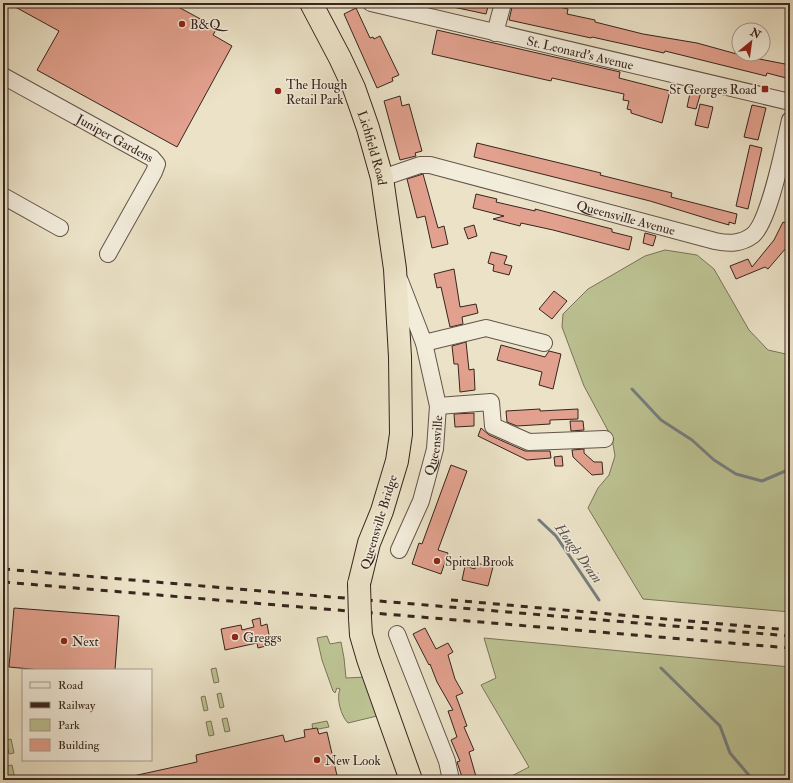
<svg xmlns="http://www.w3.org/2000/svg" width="793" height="783" viewBox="0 0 793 783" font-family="'IM FELL Double Pica',serif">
	<rect width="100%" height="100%" fill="#ebe2c7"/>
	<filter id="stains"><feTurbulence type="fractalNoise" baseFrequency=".005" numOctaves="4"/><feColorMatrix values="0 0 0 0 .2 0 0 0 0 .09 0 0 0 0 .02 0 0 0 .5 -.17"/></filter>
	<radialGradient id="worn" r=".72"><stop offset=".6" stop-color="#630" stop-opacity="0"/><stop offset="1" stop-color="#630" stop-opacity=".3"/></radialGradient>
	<path fill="#bcc292" stroke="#7a7458" d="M665,250L697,255L714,269L749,330L768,350L790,355V612L643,599L588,508L598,488L609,475L615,456L612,438L584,386L562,327L563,314L588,289L645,256Z
		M327,636L330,644L341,642L344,658L346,678L366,677L377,716L348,723C341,716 336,698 340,689L337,688L335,693L333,691L322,660L317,638Z
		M484,638L790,667V780H504L529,767L481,685L496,678Z
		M216,668L219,682L214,683L211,669Z
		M221,693L224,707L220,708L217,694Z
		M205,696L208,710L204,711L201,697Z
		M227,718L230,731L225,732L222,719Z
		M211,721L214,735L209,736L206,722Z
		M327,721L329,727L313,730L312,724Z
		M11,739L14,753L9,754L6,740Z
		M12,765L15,779L3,780V767Z"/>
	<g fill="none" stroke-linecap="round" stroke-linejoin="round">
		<path stroke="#757e80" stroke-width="3" d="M632,389L661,420L692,440L714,460L736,474L762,481L790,469
			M539,520L556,536L599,600
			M661,668L720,726L730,753L753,780"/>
	</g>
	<path fill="#e2a18e" stroke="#37251e" d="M8,3H171L217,28L213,35L232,46L177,147L37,70L59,31Z
		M454,3H489L486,14L453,7Z
		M513,3H543L568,9L567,14L595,20V22L643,34L697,43L744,56L790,65V79L767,73L766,76L665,51L664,53L592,37L591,38L509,20Z
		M356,8L370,38L373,37L374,39L380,36L399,75L392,78L393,81L377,88L344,14Z
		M437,30L620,72L619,78L670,91L662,123L631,113V110L627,109L629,101L623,100L624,94L552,78L551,81L432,54Z
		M691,89L701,92L696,109L687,107Z
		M400,96L402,106L409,104L422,151L415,153L416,156L400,160L384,101Z
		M700,104L713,107L708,128L695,125Z
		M752,105L766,108L758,140L744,137Z
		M477,143L601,173L600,175L672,193L671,197L737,214L735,224L729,222V225L715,221L650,201L474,157Z
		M750,145L762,148L748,209L736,206Z
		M423,174L438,228L444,226L448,244L432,248L425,216L417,218L407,179Z
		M476,194L497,199L496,202L535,211V209L612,229V232L632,237L629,250L553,230L521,223L520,226L493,219L504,216L473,208Z
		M783,222L790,225V239L786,248L768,269L765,267L736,279L730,266L748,259L752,267L774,240Z
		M474,225L477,236L468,239L464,228Z
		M645,233L656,236L653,246L643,243Z
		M491,252L507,256L504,264L512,266L509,275L493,271L494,265L488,263Z
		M454,269L460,307L476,304L478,313L462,317L463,324L450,327L441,287L437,288L434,274Z
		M554,291L567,301L552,319L539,309Z
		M466,342L469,370L474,369L475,390L460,392L458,364H454L452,346Z
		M501,345L545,357L549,351L561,354L553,389L539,385L542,372L497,360Z
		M540,409V411L578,409V419L550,420V424L517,426L507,422L506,411Z
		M474,413V426L455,427L454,414Z
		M570,421H583L584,430L571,431Z
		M481,428L489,435L525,451H550L551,458L527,460L478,436Z
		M584,449V453L594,462H602L603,474L592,475L573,457L572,450Z
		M562,456L563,466H555L554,457Z
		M451,465L467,471L438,550L448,553L441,574L412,564L419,543L422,544Z
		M476,563L493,567L488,586L462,580L465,566L475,569Z
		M14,608L119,616L115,670H41L9,667Z
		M260,618L261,626L267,624L270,640L265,642L266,646L258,648L257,643L225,650L221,629L241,625L242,630L254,627L252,620Z
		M425,628L436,649L448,643L453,652L448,655L455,679L463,693L456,696L467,726L464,727L474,750L469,752L477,780H463L457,762L460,761L451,740L457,737L448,711L453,710L437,682L430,664L429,665L413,634Z
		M317,728L319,734L327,732L338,780H133V776L197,762L196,755L283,735L285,742L296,739L305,737L304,730Z"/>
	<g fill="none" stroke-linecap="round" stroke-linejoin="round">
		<g stroke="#645448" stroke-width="18">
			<g id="minor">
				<path id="s1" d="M371,3L790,102"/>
				<path d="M495,33L503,3"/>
				<path id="s2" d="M3,76L152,158L157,164L154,172L108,254"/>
				<path id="s3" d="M382,178L420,165H430L715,241C729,244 741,244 753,235C770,220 784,145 790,120"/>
				<path d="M3,196L60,228"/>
				<path d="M424,343L486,328L544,343"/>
				<path d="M438,406L491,402L493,426L529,442L605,439"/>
				<path id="s4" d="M399,550L421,501L435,449L438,406L424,343L400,281"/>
				<path d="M397,634L447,761L451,780"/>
			</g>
		</g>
		<g stroke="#37251e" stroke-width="24">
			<g id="highway">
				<path id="s5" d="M311,3L340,58L354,88L368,128L382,178L395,269L400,357L401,434L397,461L382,511L369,543L359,584"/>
				<path d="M360,618L361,635L368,659L411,780"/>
			</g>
		</g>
		<use href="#minor" stroke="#f2ecdb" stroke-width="16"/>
		<use href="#highway" stroke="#ebe2c7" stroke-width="22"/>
		<path stroke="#37251e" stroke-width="3" stroke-dasharray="7 7" stroke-linecap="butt" d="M3,569L790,636
			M3,582L790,648
			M451,600L790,630"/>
		<g stroke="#37251e" stroke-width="24" stroke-linecap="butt">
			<path id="highway-bridge" d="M359,584L360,618"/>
		</g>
		<use href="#highway-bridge" stroke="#ebe2c7" stroke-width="22"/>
	</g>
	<g fill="#8f2418" stroke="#f2ecdb" stroke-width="1.5">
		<circle cx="182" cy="24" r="4"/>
		<rect x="761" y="85" width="8" height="8" rx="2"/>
		<circle cx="278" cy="91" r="4"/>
		<circle cx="437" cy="561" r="4"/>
		<circle cx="235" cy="637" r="4"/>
		<circle cx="64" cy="641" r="4"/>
		<circle cx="317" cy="760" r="4"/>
	</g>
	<g text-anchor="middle" stroke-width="3" stroke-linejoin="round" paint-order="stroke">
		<g font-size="13" fill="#37251e" stroke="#f2ecdb" text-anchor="start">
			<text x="190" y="29">B&amp;Q</text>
			<text x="286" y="89">The Hough<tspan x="286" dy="15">Retail Park</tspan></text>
			<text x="757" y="94" text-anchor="end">St Georges Road</text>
			<text x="445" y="566">Spittal Brook</text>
			<text x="243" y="642">Greggs</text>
			<text x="72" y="646">Next</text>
			<text x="325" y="765">New Look</text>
		</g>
		<g font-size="13" fill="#37251e" stroke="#f2ecdb">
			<text dy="5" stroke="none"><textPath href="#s1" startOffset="215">St. Leonard's Avenue</textPath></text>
			<text dy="5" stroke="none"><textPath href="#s2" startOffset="128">Juniper Gardens</textPath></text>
			<text dy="5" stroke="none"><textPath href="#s5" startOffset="158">Lichfield Road</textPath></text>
			<text dy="5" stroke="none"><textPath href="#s3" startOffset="253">Queensville Avenue</textPath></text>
			<text dy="5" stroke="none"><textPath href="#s4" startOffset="111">Queensville</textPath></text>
			<text transform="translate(378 522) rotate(-73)" y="5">Queensville Bridge</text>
		</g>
		<g font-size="14" font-style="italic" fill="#56524f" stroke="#f2ecdb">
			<text transform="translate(579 553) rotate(54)" y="5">Hough Drain</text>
		</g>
	</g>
	<rect width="793" height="783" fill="none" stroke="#ebe2c7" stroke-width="16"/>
	<rect x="4" y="4" width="785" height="775" fill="none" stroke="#37251e" stroke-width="2"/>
	<rect x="8" y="8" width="777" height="767" fill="none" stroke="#37251e"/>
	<rect x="22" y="669" width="130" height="92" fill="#f2ecdb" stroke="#a79c8f"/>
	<rect x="30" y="682" width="20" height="6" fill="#f2ecdb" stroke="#a79c8f"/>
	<text x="58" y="689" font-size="12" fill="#37251e">Road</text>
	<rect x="30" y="702" width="20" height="6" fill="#37251e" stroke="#a79c8f"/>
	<text x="58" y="709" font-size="12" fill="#37251e">Railway</text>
	<rect x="30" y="719" width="20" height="12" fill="#bcc292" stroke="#a79c8f"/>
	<text x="58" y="729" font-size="12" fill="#37251e">Park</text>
	<rect x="30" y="739" width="20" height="12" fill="#e2a18e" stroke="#a79c8f"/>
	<text x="58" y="749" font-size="12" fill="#37251e">Building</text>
	<g transform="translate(751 42) rotate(29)"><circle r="19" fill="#f2ecdb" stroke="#a79c8f"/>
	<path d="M0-3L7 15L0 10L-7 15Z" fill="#8f2418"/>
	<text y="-6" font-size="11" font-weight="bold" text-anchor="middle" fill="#37251e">N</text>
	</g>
	<rect width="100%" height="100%" filter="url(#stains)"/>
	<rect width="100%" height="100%" fill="url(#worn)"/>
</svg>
